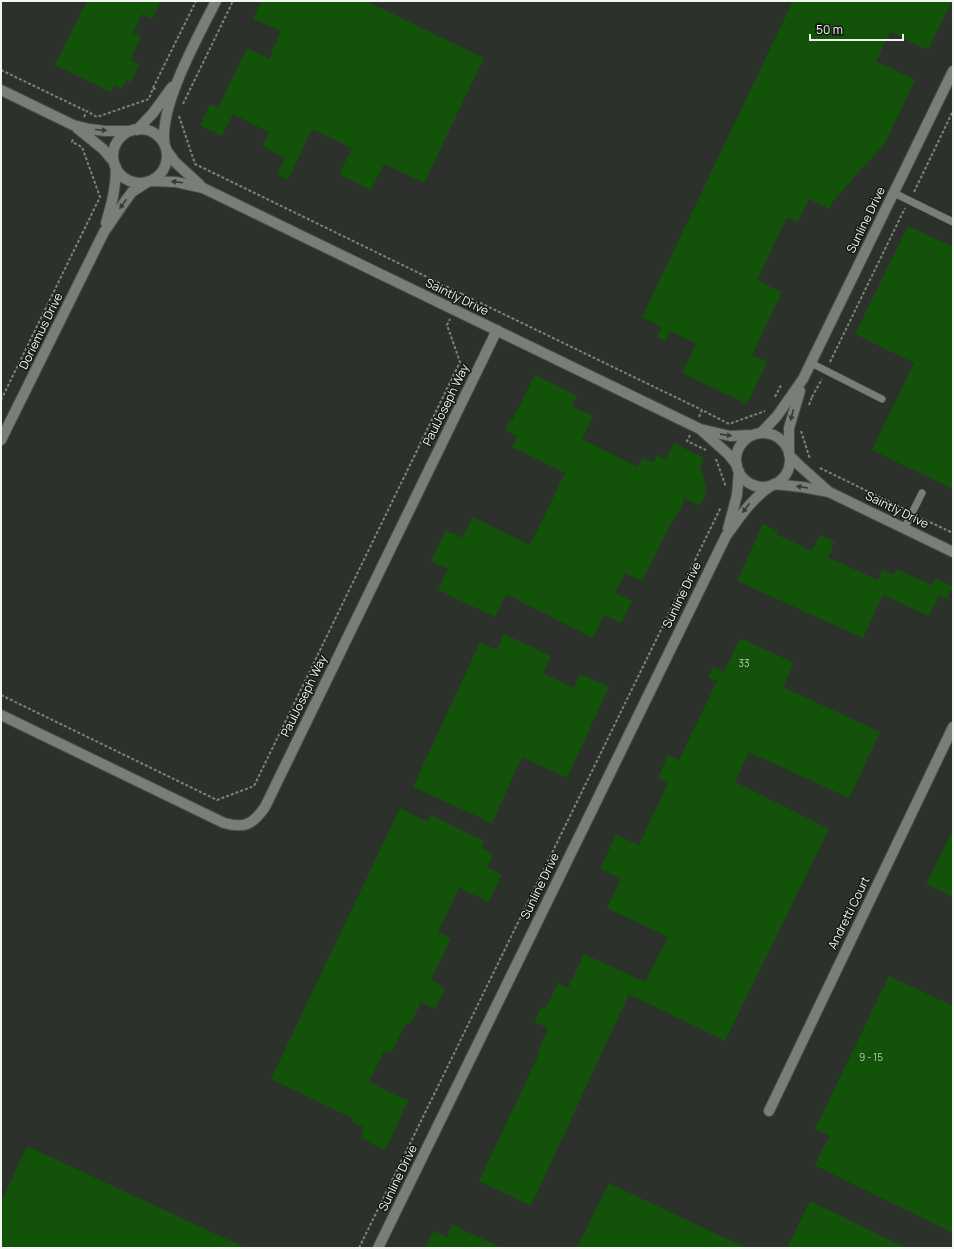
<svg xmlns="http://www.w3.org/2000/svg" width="954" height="1249" viewBox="0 0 954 1249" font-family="Manrope,sans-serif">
	<rect width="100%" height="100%" fill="#2c312c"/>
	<path fill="#125209" d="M87,1H161L152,19L142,14L133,33L141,37L130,60L139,65L130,83L126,80L122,89L114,85L111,92L55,65Z
		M261,1H366L484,58L424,183L384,164L371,190L339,174L352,148L312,129L288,180L277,174L285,158L262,146L269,132L233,114L222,136L200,125L210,104L218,108L247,48L269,59L281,31L253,19Z
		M793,1H952L928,50L890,32L876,61L915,80L885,143L834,200L829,209L809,199L798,222L787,217L757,280L782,292L752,355L767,362L747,404L682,373L696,344L670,331L665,341L657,337L662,327L642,317Z
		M908,226L953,247V489L872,450L914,363L855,334Z
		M535,375L577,396L572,406L593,416L582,439L638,467L642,458L653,463L657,455L666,460L674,443L704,458L700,467L707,491L700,506L685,498L676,518L674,517L642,581L625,573L615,593L632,601L621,623L604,615L593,638L506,594L495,617L438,590L448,569L431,561L446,530L462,538L473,517L530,545L565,473L512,447L517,436L505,430L510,420L512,421Z
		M763,524L778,531L776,534L812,551L820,535L835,542L828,557L878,580L882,570L894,575L896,569L932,585L935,578L953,587L947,599L939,595L929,616L883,595L863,638L737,581Z
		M504,634L551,656L543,673L574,688L580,674L609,687L567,778L522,757L492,823L413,787L480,642L497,650Z
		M740,638L794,663L783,687L880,732L849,798L749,752L735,782L829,829L725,1041L629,994L531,1206L479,1181L540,1052L538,1051L548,1028L534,1022L542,1006L546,1008L558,983L568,988L584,954L645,982L668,937L607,908L621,879L600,869L616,835L639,845L668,783L658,778L668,755L679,760L717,681L708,677L713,667L724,672Z
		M400,808L428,822L431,815L484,841L481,848L493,854L487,867L502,875L489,902L459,888L438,932L451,938L431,980L444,987V991L435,1009L421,1002L411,1023H406L392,1052L384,1051L369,1082L408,1101L385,1150L362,1139L363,1127L353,1122L352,1118L271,1079Z
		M953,830V897L926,884Z
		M889,976L953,1006V1233L814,1165L830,1136L815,1129Z
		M27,1146L246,1248H1V1202Z
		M609,1183L746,1248H577Z
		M810,1201L906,1248H787Z
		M452,1225L503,1248H426L433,1231L447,1237Z"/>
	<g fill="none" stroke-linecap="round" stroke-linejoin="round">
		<g stroke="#4a4e49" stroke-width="8">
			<path id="lane" d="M894,193L953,222
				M811,363L882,399
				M904,529L922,493"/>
		</g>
		<g stroke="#4a4e49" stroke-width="12">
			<path id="street" d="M1,90L73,125L89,129L105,131H131
				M77,128L103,149L114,162
				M113 156a27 27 0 1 1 54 0a27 27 0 1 1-54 0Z
				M137,130L153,113L172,87
				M165,146C157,109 199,35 216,1
				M167,151L175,162L200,185
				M151,181L176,182L203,188L700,429L728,454L737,465
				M106,223C112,202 116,189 116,167
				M700,429L730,436L753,435
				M761,433L777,416L803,379L953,71
				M736 460a27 27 0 1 1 54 0a27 27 0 1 1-54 0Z
				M1,440L104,232L126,200L132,192L149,181
				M789,451V428L800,391
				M789,455L800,466L829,492L953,552
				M774,484L802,487L829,492
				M728,529L737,495L739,471
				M1,715L224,823C245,829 253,824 265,807L497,330
				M769,1111L953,727
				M378,1248L726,536C740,517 752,498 772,485"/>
		</g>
		<path stroke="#7e827e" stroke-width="2" stroke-dasharray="3 2" stroke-linecap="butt" d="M1,70L86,111
			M153,88L196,1
			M183,104L233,1
			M179,116L195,164L462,294L459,301
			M84,117L87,111L97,117L149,99L153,88L157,90
			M914,192L953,111
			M462,294L702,410
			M830,362L905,208
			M775,397L781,385
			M812,397L822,379
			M1,400L100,197L82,147L72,142L73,139
			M809,405L812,397H811
			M699,417L702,410L729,424L765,411
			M801,431L810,459
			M690,435L687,441L706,450
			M716,459L726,487
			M820,468L904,509
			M921,518L953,533
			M1,695L217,800L254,786L460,362L447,325L450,319
			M359,1248L721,507"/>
		<use href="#lane" stroke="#797e78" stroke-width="7"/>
		<use href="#street" stroke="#797e78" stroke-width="10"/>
	</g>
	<defs><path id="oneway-solid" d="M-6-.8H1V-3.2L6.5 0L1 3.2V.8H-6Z"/></defs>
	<g fill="#393c38">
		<use href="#oneway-solid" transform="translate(101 130) rotate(5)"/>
		<use href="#oneway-solid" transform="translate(177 182) rotate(-173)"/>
		<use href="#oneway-solid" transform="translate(123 204) rotate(126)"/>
		<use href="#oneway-solid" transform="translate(792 415) rotate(105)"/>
		<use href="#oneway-solid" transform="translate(726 435) rotate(8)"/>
		<use href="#oneway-solid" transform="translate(802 487) rotate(-171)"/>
		<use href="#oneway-solid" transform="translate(746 508) rotate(127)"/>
	</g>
	<g text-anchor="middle" stroke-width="3" stroke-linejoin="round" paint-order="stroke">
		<g font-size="10" fill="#baccb8">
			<text x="744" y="667">33</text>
			<text x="871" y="1061">9 - 15</text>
		</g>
		<g font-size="12" fill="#f2f5f2" stroke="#161816">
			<text transform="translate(866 220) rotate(-64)" y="4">Sunline Drive</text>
			<text transform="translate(457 297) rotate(26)" y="4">Saintly Drive</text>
			<text transform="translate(41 331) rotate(-64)" y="4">Doriemus Drive</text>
			<text transform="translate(446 405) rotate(-64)" y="4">PaulJoseph Way</text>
			<text transform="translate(897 510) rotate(26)" y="4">Saintly Drive</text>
			<text transform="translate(682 595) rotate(-64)" y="4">Sunline Drive</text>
			<text transform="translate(304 696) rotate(-64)" y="4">PaulJoseph Way</text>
			<text transform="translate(540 886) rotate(-64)" y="4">Sunline Drive</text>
			<text transform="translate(849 913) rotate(-64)" y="4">Andretti Court</text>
			<text transform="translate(398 1178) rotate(-64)" y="4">Sunline Drive</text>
		</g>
	</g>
	<rect width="954" height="1249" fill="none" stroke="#f2f5f2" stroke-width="4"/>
	<path d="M810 34v6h93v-6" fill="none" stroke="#f2f5f2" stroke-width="2"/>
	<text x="816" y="34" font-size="12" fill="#f2f5f2" stroke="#161816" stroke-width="3" paint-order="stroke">50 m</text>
</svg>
